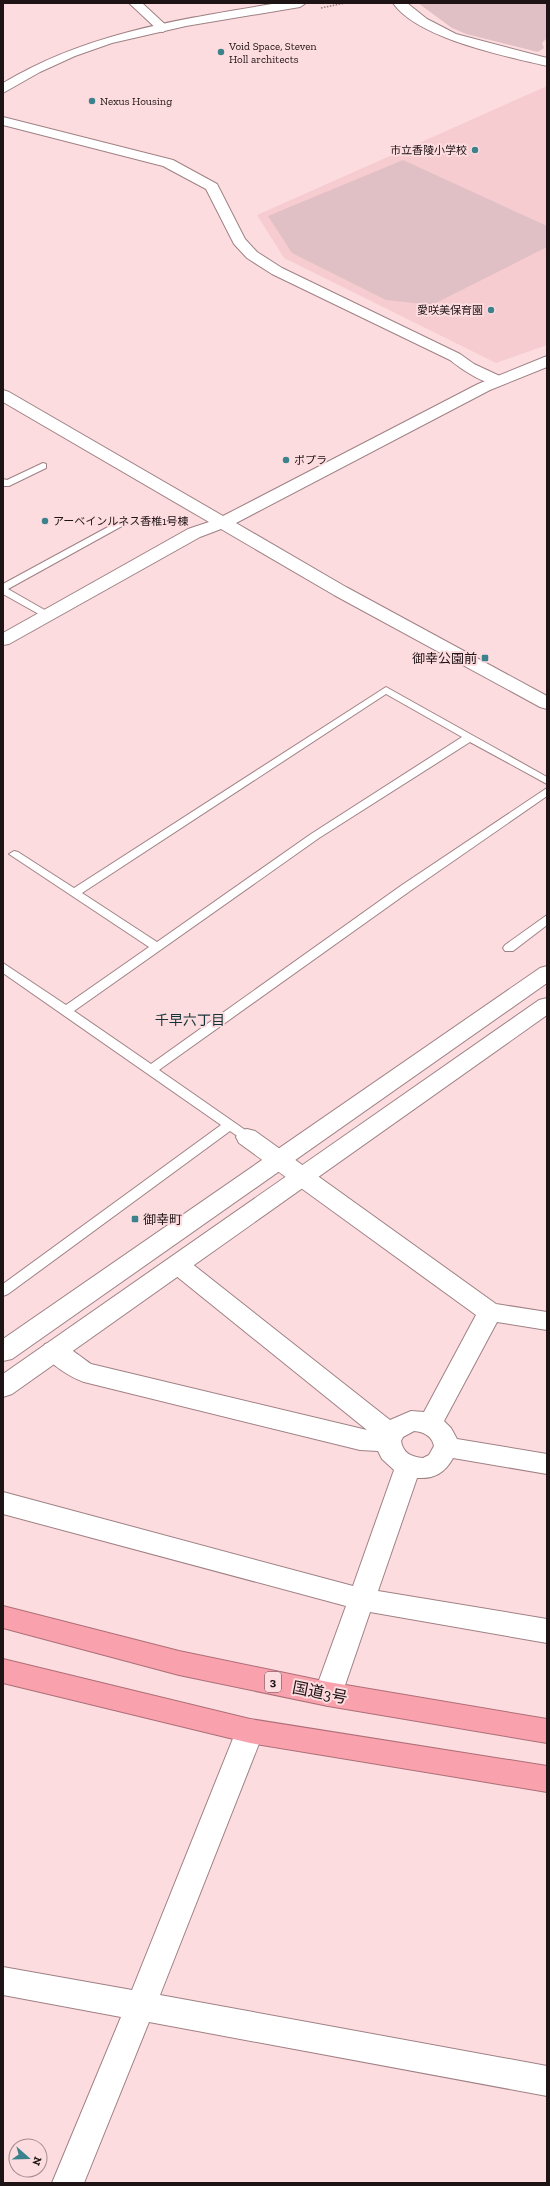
<svg xmlns="http://www.w3.org/2000/svg" width="550" height="2186" viewBox="0 0 550 2186" font-family="'Zilla Slab','Noto Sans JP',serif">
	<rect width="100%" height="100%" fill="#fddcdf"/>
	<path fill="#f6ccd1" d="M547,86V345L496,363L284,258L257,215Z"/>
	<path fill="#e0c0c4" d="M418,3H547V38L542,43L544,48L538,52L466,34L452,28Z
		M403,160L547,226V247L432,305L386,300L292,253L268,216Z"/>
	<g fill="none" stroke-linecap="round" stroke-linejoin="round">
		<g stroke="#9f8185" stroke-width="2">
			<path id="lane" d="M43,463L46,464V468L9,486H3V479L7,480Z
				M119,521L122,522V526L8,589L50,613V617H44L3,594V584Z
				M386,687L547,777V784L470,742L319,838L74,1011L151,1064L402,885L547,788V796L410,891L159,1070L251,1134L253,1137L251,1140H243L230,1131L8,1294L3,1296V1284L221,1125L3,973V963L66,1005L149,947L9,854L14,851L18,852L74,888ZM386,694L462,737L311,834L157,942L82,893Z
				M547,915V925L513,951H505L503,948L505,945Z"/>
		</g>
		<g stroke="#9f8185" stroke-width="2">
			<path id="street" d="M129,3H142L169,28L163,32L159,31Z
				M3,117L173,160L217,184L245,239L257,252L282,268L460,354L474,364L504,378L506,381L504,384C488,388 461,369 450,360L272,274L247,258L234,244L206,189L163,166L3,125Z
				M247,1129L255,1131L496,1304L547,1312V1330L497,1322L444,1421L451,1428L457,1439L547,1454V1474L453,1458C445,1473 434,1479 417,1478L378,1591L547,1619V1643L370,1612L342,1694L338,1702L328,1706L318,1702L314,1694L346,1606L3,1514V1492L353,1586L394,1470L382,1459L378,1451L360,1450L84,1382C70,1377 49,1364 42,1351L45,1344C63,1339 77,1355 91,1364L367,1430L170,1271L166,1265L170,1259L178,1256L186,1259L390,1420L411,1411L424,1412L476,1315L239,1143L236,1137L239,1131ZM414,1431C424,1432 432,1436 434,1446L429,1455L423,1458C411,1457 403,1453 401,1441L403,1437Z
				M250,1719L260,1722L264,1731L160,1995L547,2066V2096L149,2022L84,2183H52L121,2017L3,1995V1967L132,1990L236,1731L240,1722Z"/>
		</g>
		<g stroke="#9f8185" stroke-width="2">
			<path id="secondary" d="M278,3H306L300,7L186,26L112,43L75,56L40,72L3,93V83C88,32 182,19 278,3Z
				M393,3H407L427,19L456,34L547,58V66C506,56 418,39 393,3Z
				M547,356V367L490,390L236,523L346,587L547,696V709L540,707L334,595L221,529L200,537L9,644L3,645V633L188,529L209,522L3,402V390L9,392L223,516L478,384Z
				M547,966V983L12,1359L3,1361V1339L540,968Z
				M547,998V1015L12,1394L3,1397V1374L539,1000Z"/>
		</g>
		<g stroke="#ac6f78" stroke-width="2">
			<path id="highway" d="M3,1606L179,1651L328,1682L547,1719V1743L328,1706L179,1675L3,1628Z
				M3,1659L250,1719L547,1766V1792L250,1743L3,1683Z"/>
		</g>
		<path stroke="#967f82" stroke-width="1.5" stroke-dasharray="1.5 1.5" stroke-linecap="butt" d="M321,8L345,3"/>
		<use href="#lane" fill="#fff" fill-rule="evenodd"/>
		<use href="#street" fill="#fff" fill-rule="evenodd"/>
		<use href="#secondary" fill="#fff" fill-rule="evenodd"/>
		<use href="#highway" fill="#f9a1ad" fill-rule="evenodd"/>
	</g>
	<g fill="#3c828d" stroke="#fddcdf" stroke-width="1.5">
		<circle cx="221" cy="52" r="4"/>
		<circle cx="92" cy="101" r="4"/>
		<circle cx="475" cy="150" r="4"/>
		<circle cx="491" cy="310" r="4"/>
		<circle cx="286" cy="460" r="4"/>
		<circle cx="45" cy="521" r="4"/>
		<rect x="481" y="654" width="8" height="8" rx="2"/>
		<rect x="131" y="1215" width="8" height="8" rx="2"/>
	</g>
	<g text-anchor="middle" stroke-width="4" stroke-linejoin="round" paint-order="stroke">
		<g font-size="11" fill="#1e1315" stroke="#fddcdf" text-anchor="start">
			<text x="229" y="50">Void Space, Steven<tspan x="229" dy="13">Holl architects</tspan></text>
			<text x="100" y="105">Nexus Housing</text>
			<text x="467" y="154" text-anchor="end">市立香陵小学校</text>
			<text x="483" y="314" text-anchor="end">愛咲美保育園</text>
			<text x="294" y="464">ポプラ</text>
			<text x="53" y="525">アーベインルネス香椎1号棟</text>
		</g>
		<rect fill="#fddcdf" stroke="#614f52" stroke-width="1" x="265" y="1672" width="16" height="20" rx="3"/>
		<g font-size="12" font-weight="bold" fill="#1e1315">
			<text x="273" y="1686">3</text>
		</g>
		<g font-size="13" fill="#1e1315" stroke="#fddcdf" text-anchor="end">
			<text x="477" y="663">御幸公園前</text>
			<text x="143" y="1224" text-anchor="start">御幸町</text>
		</g>
		<g font-size="14" fill="#113338" stroke="#fddcdf">
			<text x="190" y="1025">千早六丁目</text>
		</g>
		<g font-size="16" fill="#1e1315" stroke="#fddcdf">
			<text transform="translate(320 1692) rotate(11)" y="6">国道3号</text>
		</g>
	</g>
	<rect width="550" height="2186" fill="none" stroke="#1e1315" stroke-width="8"/>
	<g transform="translate(28 2158) rotate(110)"><circle r="19" fill="#fddcdf" stroke="#a48c8e"/>
	<path d="M0-3L7 15L0 10L-7 15Z" fill="#3c828d"/>
	<text y="-6" font-size="11" font-weight="bold" text-anchor="middle" fill="#1e1315">N</text>
	</g>
</svg>
